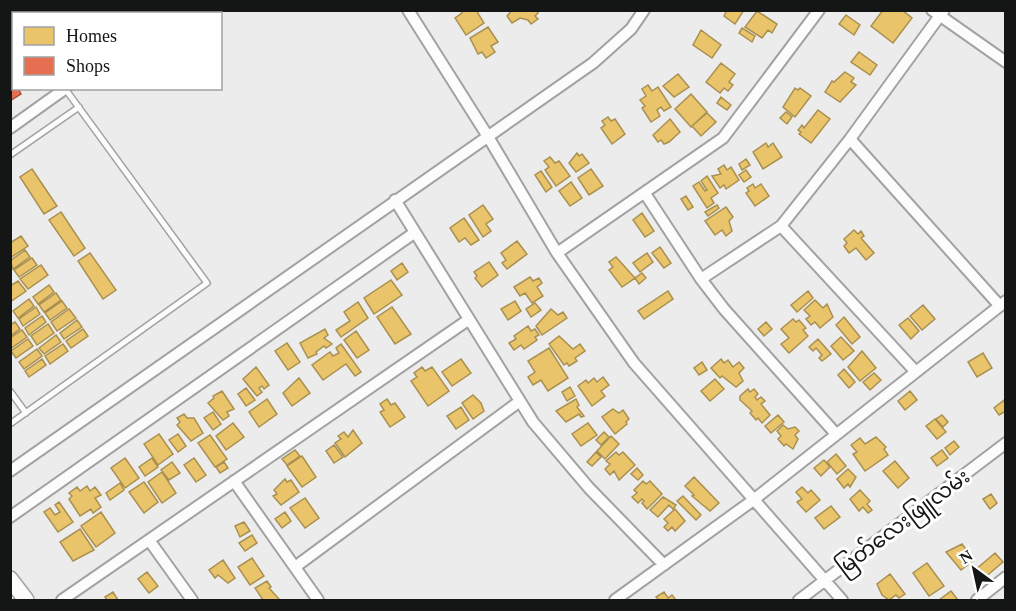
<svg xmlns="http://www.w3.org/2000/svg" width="1016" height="611" viewBox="0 0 1016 611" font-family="'Times New Roman','Noto Sans Myanmar',serif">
	<rect width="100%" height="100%" fill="#ececec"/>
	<path fill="#e9c46a" stroke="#a99050" stroke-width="1.5" d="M460,10H476L484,23L466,35L455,18L462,13Z
		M512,10H537L538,13L535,16L538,19L531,24L528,20L520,18L512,23L507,16Z
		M727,10H744L735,24L724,16Z
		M883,10H902L912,18L893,43L871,26Z
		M757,11L777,24L772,33L768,30L762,38L745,27Z
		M846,15L860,25L854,35L839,24Z
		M488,27L498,42L491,46L495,52L486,58L482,52L478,54L470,38Z
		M742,28L755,36L752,42L739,33Z
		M701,30L721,45L712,58L693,45Z
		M859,52L877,65L870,75L851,62Z
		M721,63L735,74L729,82L733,85L728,91L724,88L720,93L706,82Z
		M845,72L854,78L851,82L856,85L840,102L825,92L832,81L834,82Z
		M678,74L689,87L674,97L663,86Z
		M648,85L652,91L658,87L671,107L664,111L661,107L657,110L660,116L651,122L642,108L645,106L640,100L646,96L642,89Z
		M795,88L798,90L800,88L811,96L795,117L783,107Z
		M691,94L707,112L691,127L675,109Z
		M721,97L731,105L727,110L717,103Z
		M818,110L830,119L811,143L799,134L801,132L798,130L802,125L804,128Z
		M786,112L792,117L787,124L780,118Z
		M707,113L716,122L701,136L692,126Z
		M608,117L611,121L615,119L625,134L612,144L601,128L605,125L602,121Z
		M670,119L680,132L669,142L664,144L661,140L658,142L653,135Z
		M766,143L768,147L773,143L782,157L763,169L753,152Z
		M577,153L579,156L582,154L589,163L576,172L569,163Z
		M550,157L555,163L559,161L570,176L556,186L545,170L549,167L544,161Z
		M746,159L750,165L742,170L739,164Z
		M724,165L727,170L731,167L739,180L726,189L724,185L720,188L712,176L721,174L718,169Z
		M32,169L57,206L44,214L20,177Z
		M591,169L603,186L589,195L578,178Z
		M746,170L751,177L744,182L739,175Z
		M541,171L552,187L546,192L535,175Z
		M707,176L718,193L711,198L714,203L707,208L693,186L699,182L705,191L707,190L701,181Z
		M571,182L582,198L570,206L559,191Z
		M753,184L755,188L761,184L769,196L755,206L746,193L749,191L747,188Z
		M686,196L693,207L688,210L681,199Z
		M483,205L493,219L486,224L491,231L483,237L469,215Z
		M717,205L719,208L708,216L705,212Z
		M726,207L733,217L729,221L732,231L726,236L722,230L715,235L705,221Z
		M61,212L85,248L74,256L49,220Z
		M642,213L654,231L645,237L633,220Z
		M464,218L479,240L471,245L465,238L459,242L450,228Z
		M854,230L858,234L861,231L864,236L861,238L874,253L866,260L856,248L849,253L844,246L847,243L844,239Z
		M21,236L28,246L10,258V243Z
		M517,241L527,254L507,269L502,263L506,260L501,253Z
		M660,247L671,263L664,268L652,253Z
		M25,250L30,257L13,269L10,261Z
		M90,253L116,290L103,299L78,261Z
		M647,253L653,262L640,272L633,263Z
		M616,257L635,278L622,287L609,270L613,267L609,262Z
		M32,258L37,265L19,277L14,270Z
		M489,262L498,275L482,287L475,278L477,276L474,272Z
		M402,263L408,272L397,280L391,271Z
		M41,265L48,275L28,289L20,279Z
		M642,273L646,278L639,284L635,278Z
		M530,277L533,281L539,278L542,283L537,287L543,296L532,303L525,293L520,296L514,287Z
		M391,280L402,295L374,314L364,298Z
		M18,281L26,291L10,302V286Z
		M49,285L54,292L38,304L33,297Z
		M668,291L673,299L644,319L638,311Z
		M808,291L813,298L797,312L791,305Z
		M56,293L61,300L44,312L39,305Z
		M29,299L34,306L18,318L13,311Z
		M815,300L823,308L827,304L833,317L820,328L815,322L811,325L806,319L810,316L804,310Z
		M62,301L67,308L50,320L45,313Z
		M515,301L521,311L508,320L501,309Z
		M358,302L368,318L341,337L336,330L350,321L344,312Z
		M535,303L541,310L531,317L526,309Z
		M923,305L935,319L922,330L910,316Z
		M36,307L40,314L23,326L19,319Z
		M392,307L411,334L395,344L377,317Z
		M69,309L76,318L57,331L51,322Z
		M551,309L558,315L563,312L567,318L542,335L536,326Z
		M42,316L46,322L29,335L25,328Z
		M844,317L860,337L852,344L836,325Z
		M908,318L919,331L911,339L899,325Z
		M793,319L796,322L799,320L806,328L803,330L808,336L789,353L781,344L789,338L781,329Z
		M77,320L82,327L64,339L60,333Z
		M15,322L20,329L10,336V325Z
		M766,322L772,329L764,336L758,329Z
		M48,324L54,333L37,345L31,336Z
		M528,326L531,331L535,329L539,335L535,337L537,340L524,349L521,345L514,350L509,343L516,339L514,336Z
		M83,329L88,336L71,348L66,341Z
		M325,329L328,335L324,338L332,344L326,348L324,346L316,352L317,354L308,358L300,343Z
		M22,330L27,337L10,349V338Z
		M356,331L369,350L357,358L344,340Z
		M56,335L61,342L44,354L39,348Z
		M559,336L573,349L580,344L585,351L575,358L577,361L569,366L567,363L564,365L549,344Z
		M841,337L854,351L843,360L831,346Z
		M28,339L33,346L16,358L11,351Z
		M818,339L831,354L822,361L819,358L822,355L816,348L813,351L809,347Z
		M287,343L300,362L288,370L275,351Z
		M63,344L68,351L50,364L45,356Z
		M341,344L361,372L355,376L346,364L323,380L312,365L330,352L333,356L339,353L336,348Z
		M549,348L568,378L548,391L541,380L533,385L528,377L535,372L528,361Z
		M37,349L42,356L24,369L19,362Z
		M862,351L876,368L860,381L848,367Z
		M983,353L992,368L977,377L968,362Z
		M42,359L46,365L29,377L25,371Z
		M461,359L471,373L452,386L442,372Z
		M721,359L724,363L728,360L733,367L739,362L744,368L739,373L743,381L736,387L722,376L720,378L711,368Z
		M702,362L707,370L699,375L694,368Z
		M256,367L269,385L264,389L262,386L259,388L262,392L257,396L243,379Z
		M422,367L425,371L432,367L449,391L428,406L411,381L417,377L414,373Z
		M844,369L855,382L849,388L838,375Z
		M874,373L881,380L870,390L863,382Z
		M603,377L609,385L601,391L605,396L592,406L578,386L586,380L588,383L594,378L597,382Z
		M299,378L310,393L292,406L283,393Z
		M715,379L724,389L710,401L701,391Z
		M570,387L575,396L567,401L562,392Z
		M246,388L255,400L246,406L238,394Z
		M748,389L750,392L754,389L758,394L755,397L757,400L761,397L765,401L761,404L770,415L762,423L758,418L756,420L750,413L752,411L740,400V396Z
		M222,391L234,409L227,412L229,416L223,420L208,403L214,398L213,396Z
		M910,391L917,400L905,410L898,401Z
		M473,395L481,403L484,411L473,419L462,403Z
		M267,399L277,414L259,427L249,412Z
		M387,399L391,405L395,403L405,417L390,427L380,412L384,410L380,404Z
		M576,399L579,405L577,407L584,416L581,417L579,414L566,422L556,411Z
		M1004,400L1006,411L999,415L994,408Z
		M461,407L469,420L456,429L447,416Z
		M613,409L619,413L623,410L629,419L626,422L627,424L615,434L602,417Z
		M213,412L221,424L213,430L204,418Z
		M184,414L187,418H194L203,433L191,441L177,425L180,422L177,418Z
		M778,415L784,422L771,433L765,426Z
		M942,415L948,422L943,427L936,419Z
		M935,419L946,432L937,439L926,426Z
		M233,423L244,437L226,450L216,436Z
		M588,423L597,435L581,446L572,434Z
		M783,425L788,429L795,427L799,431L795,435L798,439L793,449L786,444L784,446L778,439L781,436L777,431Z
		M353,430L362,443L345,457L335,443L341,439L338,436L344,432L348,437Z
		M604,432L609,437L601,445L596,440Z
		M159,434L173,454L158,465L144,444Z
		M178,434L186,446L178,452L169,440Z
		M210,435L227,459L215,467L198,443Z
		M611,436L619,444L605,459L597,451Z
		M876,437L886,447L884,449L888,455L865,471L853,454L857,452L851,445L860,438L865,444Z
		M954,441L959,447L950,455L945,448Z
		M334,445L343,457L334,463L326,451Z
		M295,450L300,456L287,465L282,459Z
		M942,450L948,458L937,466L931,458Z
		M596,452L601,457L592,466L587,462Z
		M616,452L619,455L623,452L635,465L619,480L614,471L610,475L605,469L610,464L606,461Z
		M836,454L846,466L837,474L827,462Z
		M302,456L316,477L302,487L287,466Z
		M125,458L139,478L125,488L111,468Z
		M152,458L158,467L145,476L139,467Z
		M194,458L206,475L196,482L184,465Z
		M824,460L830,467L821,476L814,468Z
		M895,461L909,478L898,488L883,471Z
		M172,462L180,473L169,480L161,470Z
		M224,462L228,468L220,473L216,467Z
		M637,468L643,475L638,480L631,474Z
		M848,469L856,477L850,487L848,484L844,488L837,479Z
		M162,472L176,493L162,503L148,482Z
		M694,477L719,503L710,511L692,496L694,495L685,486Z
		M285,479L287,482L291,480L299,492L281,505L273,496L277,494L274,490Z
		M643,481L646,484L650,481L662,494L647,509L642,503L644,501L642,499L638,503L632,497L637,493L634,490Z
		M144,482L158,502L144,513L129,492Z
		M120,483L124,490L110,500L106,493Z
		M87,486L90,491L95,487L101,495L95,498L101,507L93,513L91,509L80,516L69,499L72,496L69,493L77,487L80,491Z
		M802,487L808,493L811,490L820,500L806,512L797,502L802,499L796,492Z
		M860,490L870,501L867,504L872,510L868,513L863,507L859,511L850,499Z
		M991,494L997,503L990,509L983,499Z
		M683,496L701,515L696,520L677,501Z
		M663,497L676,505L673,509L669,505L658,517L650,510Z
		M305,498L319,518L305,528L290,508Z
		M59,502L73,522L58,532L44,512L50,508L55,515L60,512L55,505Z
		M831,506L840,517L824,529L815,518Z
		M675,509L685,521L675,531L672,527L668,531L664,527L668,523L664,519Z
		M101,512L115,533L96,547L81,526Z
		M285,512L291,521L282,528L275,519Z
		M244,522L250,531L240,537L235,526Z
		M80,529L94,550L73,561L60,542Z
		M252,535L257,543L245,551L239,543Z
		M962,544L974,560L961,570L946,552Z
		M995,553L1003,562L983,579L975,570Z
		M252,558L264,576L250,585L238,567Z
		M223,560L235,578L228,583L218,575L215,578L209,570Z
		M927,563L944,586L929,596L913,573Z
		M147,572L158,586L149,593L138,579Z
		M890,574L905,594L899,598L896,595L889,600L882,595L877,584Z
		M267,581L271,587L269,588L279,599L277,600H263L255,588Z
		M951,591L958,600H939Z
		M113,592L118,600H107L105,597Z
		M664,592L668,598L672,595L676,600H659L656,597Z"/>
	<path fill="#e76f51" stroke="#a8543f" stroke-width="1.5" d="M10,41L14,45V65L10,60Z
		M14,84V88H18L21,94L10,101V86Z"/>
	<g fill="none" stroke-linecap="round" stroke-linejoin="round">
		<g stroke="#a2a2a2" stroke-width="8">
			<path id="lane" d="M10,155L79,107
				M10,391L26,413
				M10,424L207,283L66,90"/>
		</g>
		<g stroke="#a2a2a2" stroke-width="14">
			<path id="street" d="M408,10L487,135L557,253L634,363L842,600
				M932,10L1006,62
				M10,11L14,15
				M119,14L121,10
				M10,128L66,88
				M850,139L999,305
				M646,195L701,279L724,309L836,434
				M395,200L533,422L589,488L664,565
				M781,226L915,371
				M557,253L723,138L819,10
				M701,279L781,226L850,139L944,10
				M10,471L593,63L631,29L644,10
				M234,481L318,600
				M10,517L414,233
				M149,540L192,600
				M295,567L520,401
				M62,600L468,320
				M615,600L752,501L1006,301
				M799,600L1006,443
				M977,600L1006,577"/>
		</g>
		<g stroke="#a2a2a2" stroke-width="18">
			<path id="secondary" d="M10,579L26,600"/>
		</g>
		<use href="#lane" stroke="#fcfcfc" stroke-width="5"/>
		<use href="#street" stroke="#fcfcfc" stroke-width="10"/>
		<use href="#secondary" stroke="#fcfcfc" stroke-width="15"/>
	</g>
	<g text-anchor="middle" stroke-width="6" stroke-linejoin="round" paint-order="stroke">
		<g font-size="21" fill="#141515" stroke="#fff">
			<text transform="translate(903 522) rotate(-37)" y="7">မြတ်လေးဖြူလမ်း</text>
		</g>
	</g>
	<rect width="1016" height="611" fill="none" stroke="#141515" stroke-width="24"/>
	<rect x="12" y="12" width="210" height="78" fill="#ffffff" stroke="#a1a1a1" stroke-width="1.5"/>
	<rect x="24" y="27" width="30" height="18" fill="#e9c46a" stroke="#a1a1a1" stroke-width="1.5"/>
	<text x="66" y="42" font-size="18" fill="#141515">Homes</text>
	<rect x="24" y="57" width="30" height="18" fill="#e76f51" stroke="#a1a1a1" stroke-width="1.5"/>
	<text x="66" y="72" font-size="18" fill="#141515">Shops</text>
	<g transform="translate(974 569) rotate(327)" stroke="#ffffff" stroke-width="4.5" paint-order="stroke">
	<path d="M0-4.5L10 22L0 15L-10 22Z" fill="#141515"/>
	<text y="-9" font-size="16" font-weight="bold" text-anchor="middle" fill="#141515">N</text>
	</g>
</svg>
